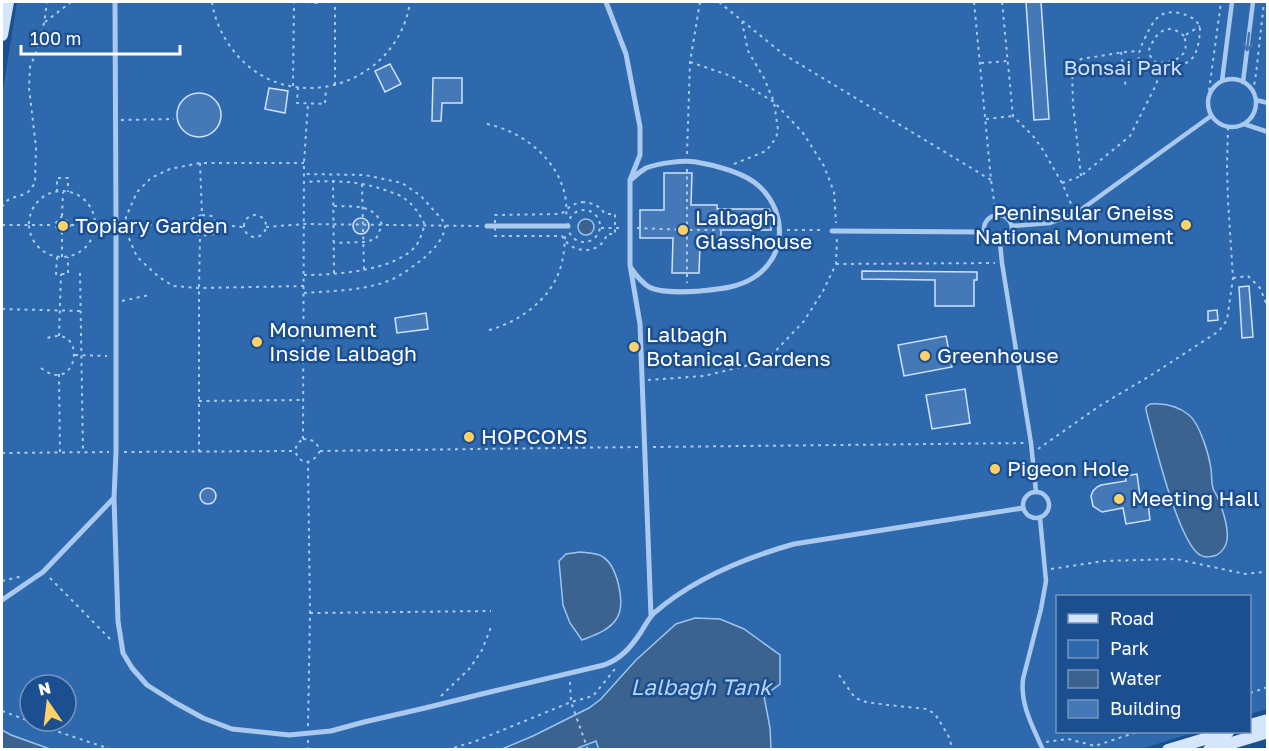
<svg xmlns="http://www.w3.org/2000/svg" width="1269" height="751" viewBox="0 0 1269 751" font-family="'Golos Text',sans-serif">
	<rect width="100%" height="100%" fill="#1b4f8f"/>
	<path fill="#2e69ad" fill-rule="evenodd" d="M17,2H1267V709L1250,714V596H1058V732H1195L1138,750H2V97ZM30,685H66V721H30Z"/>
	<path fill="#3c6290" stroke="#9cc4f0" stroke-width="1.5" d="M578 227a8 8 0 1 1 16 0a8 8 0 1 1-16 0Z
		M1150,404C1163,403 1178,406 1189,415C1200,424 1209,455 1211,469C1212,475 1211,482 1213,488C1213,490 1216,494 1217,496C1222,508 1229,527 1227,540C1226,547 1223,551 1217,555C1212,557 1204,558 1200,555C1178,542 1153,437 1146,410V407Z
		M580,552C587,553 598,553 603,557C617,566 626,603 617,618C610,630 595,635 582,640L570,623L563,605L559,561L566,554Z
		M695,618L720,619L744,629L780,655V684L764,696L770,728L771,749L599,750L596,741L578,748V749H502L533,736L589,708L601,699L636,660L676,624Z
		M2,730L11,735L50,749H2Z"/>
	<path fill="#4478b7" stroke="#cfe3fa" stroke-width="1.5" d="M1026,2H1041L1049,119L1034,120Z
		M390,64L401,84L385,92L375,71Z
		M433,78H462V103H442L441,121H432Z
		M269,88L288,91L285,113L265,109Z
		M177 115a22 22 0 1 1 44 0a22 22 0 1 1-44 0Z
		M664,173H692L691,205H717V209H769L772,215L771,230H721V245H700L699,273H672L673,238H640V210H664Z
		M353 226a8 8 0 1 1 16 0a8 8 0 1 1-16 0Z
		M862,271L977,272V280H974V306H935V280L862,279Z
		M1249,286L1253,337L1242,338L1239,287Z
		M1217,310L1218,320L1208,321V311Z
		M426,313L428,329L397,333L395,318Z
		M946,336L952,367L904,376L898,345Z
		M965,389L970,423L932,429L926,395Z
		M1137,474L1140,496L1147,495L1150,520L1126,524L1123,508L1102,512L1093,506L1091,496L1093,491L1097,487L1101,485L1126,481L1125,476Z
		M200 496a8 8 0 1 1 16 0a8 8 0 1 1-16 0Z"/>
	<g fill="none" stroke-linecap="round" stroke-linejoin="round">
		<path stroke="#a9c9ee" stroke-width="2" stroke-dasharray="3 4.5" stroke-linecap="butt" d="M212,2C215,22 224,40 237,55C293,119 398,84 410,2
			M307,2L317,3L321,2
			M719,2L783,54L991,180
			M974,2L991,180L996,215
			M1002,2L1013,116L1033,136L1043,150L1062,183L1072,206
			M45,22L71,2
			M1184,36C1174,27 1164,26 1155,38C1153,42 1149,46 1149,52C1150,57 1153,60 1157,63C1175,62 1191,57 1184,36L1200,26
			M1121,52L1126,89
			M690,62L731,76L774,102L803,133L824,166L834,192L836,223
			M981,63L1008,61
			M335,85V2
			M293,86L294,2
			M298,87L297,103L325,104L326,88
			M1253,92L1256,74L1264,2
			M1208,98L1221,2
			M986,119L1013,116
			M121,120L174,119
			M487,124C530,133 571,171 566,217
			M687,154L690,62L700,2
			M200,163L202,215
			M734,164L766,151L776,138L778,130L774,102L764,78L748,51L742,22
			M687,169V283
			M1081,176L1073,104L1072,67L1081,59L1125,52L1139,51
			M333,180L334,273
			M1062,183L1081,176L1130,136L1156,85L1159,75C1169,72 1189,64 1194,56C1199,47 1200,35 1200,26C1194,18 1190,16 1180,13C1159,9 1153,21 1145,38C1139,50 1136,58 1142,70L1159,75
			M362,184L364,270
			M29 224a33 33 0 1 1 66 0a33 33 0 1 1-66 0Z
			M57,192V178H68V192
			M582,202C593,203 599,205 605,214H615V234H607C601,255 572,255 562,236H495V215L561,214L572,205Z
			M334,206C353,207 374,203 382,225L376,239L364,242L334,243
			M2,207C7,196 19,198 28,192C31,189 32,186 35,184L36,147L29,88L30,67L37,50L44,23L47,2
			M568 226a16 16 0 1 1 32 0a16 16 0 1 1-32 0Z
			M202,215L213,216L217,225L214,234C197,237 196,235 183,225L195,217Z
			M244 226a11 11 0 1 1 22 0a11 11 0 1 1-22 0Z
			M62,216L63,192
			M2,225H54
			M71,225H109
			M126,225H183
			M217,225L244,227
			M266,227L304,224L481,226
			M601,228H622
			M637,228L687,230H772
			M787,230H823
			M57,257L56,274H68V257
			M62,257V233L54,225L62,216L71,225L62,233
			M836,264L995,263
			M80,273L83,452
			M304,275C335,275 393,271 415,247C420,241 422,232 425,225C420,215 415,206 405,199C402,196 397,194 393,193C364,181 335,180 304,182
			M1233,278L1248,276L1260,288L1268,308
			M304,286L199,288L173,286L159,277L137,257L128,236L125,225L126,217L137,192L151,178L170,169L200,163H304
			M304,293C331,291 362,291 388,281C402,276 413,266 424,258C434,249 446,237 445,223L421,196L402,183L365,175L304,174
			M122,301L149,295
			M2,309L81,311
			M489,330C519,322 550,300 560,269C564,257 565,244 565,232
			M59,336L61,274
			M75,355L107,356
			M41,368C79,398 89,320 45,339
			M59,374L60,453
			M648,380L704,376L766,361L804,321L823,291L836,264L837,237
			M199,401L303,400
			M303,439L304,163L308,103
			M303,439C312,439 317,442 320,451C313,464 301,467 295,451L297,444Z
			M653,447L1025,443
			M1038,449L1101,405L1153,374L1219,331L1227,320L1233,278L1228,201L1227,166L1228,127
			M320,451L638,447
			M124,452L295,451
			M199,452V288L200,237
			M2,453L109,452
			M1051,569L1104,561L1176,559L1245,574L1263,572L1268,571
			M50,578L113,642
			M2,581L23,576
			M310,613L491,611
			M839,675L855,698L866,702L888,705L927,709L935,714L948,735L953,750
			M570,682L571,702L588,750
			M1250,693L1268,687
			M441,696L470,668L482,650L491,627
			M2,711L62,733L113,750
			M308,726L310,613L308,462
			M308,740V750
			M1046,742L1068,739L1095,746L1137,732
			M447,750L476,741L571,702L593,696L615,669"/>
		<path stroke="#a9c9ee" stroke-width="4.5" d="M1208 103a24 24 0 1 1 48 0a24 24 0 1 1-48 0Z
			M1222,81L1232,2
			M1243,82L1253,2
			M1256,100L1268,103
			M1244,124L1268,132
			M984 229a14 14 0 1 1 28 0a14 14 0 1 1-28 0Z
			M1012,226L1050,223L1075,214L1211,116
			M1000,243L1002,263L1031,443L1036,492
			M1023 505a13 13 0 1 1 26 0a13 13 0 1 1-26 0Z
			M1040,518L1046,581L1041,609L1023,679C1020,705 1033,727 1043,750"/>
		<path stroke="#a9c9ee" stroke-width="5" d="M115,2L116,225V452L114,498L118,621L123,653L132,668L147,685L174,702L203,718L232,729L289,735L331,731L364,722L425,708L490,692L604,665C621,659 631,647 641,632C645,625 649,618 654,613C694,578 744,558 794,544L1023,508
			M606,2L626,54L640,127V155L630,180V265L640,324L651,616
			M487,226H568
			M832,231L984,232
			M631,268C635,274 640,280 646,285C657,294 686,292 700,291C719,289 737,288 753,278C787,257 787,213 760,187C746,173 715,165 696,162C683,160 659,163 646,168C641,171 636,175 632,179
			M2,600L43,572L113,499"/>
		<path stroke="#d6e6fa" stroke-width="12" d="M2,35L8,2
			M1250,725L1268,720
			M1168,750L1228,732
			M1209,750L1268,732"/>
	</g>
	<defs><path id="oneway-shaft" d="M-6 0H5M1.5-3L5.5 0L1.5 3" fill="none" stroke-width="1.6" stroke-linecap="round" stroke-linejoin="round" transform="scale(1.5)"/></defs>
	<use stroke="#4674ac" href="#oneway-shaft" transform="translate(1248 42) rotate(97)"/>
	<g fill="#ffd166" stroke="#1b4f8f" stroke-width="2">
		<circle cx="1186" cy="225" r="6"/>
		<circle cx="63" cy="226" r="6"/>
		<circle cx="683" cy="230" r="6"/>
		<circle cx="257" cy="342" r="6"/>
		<circle cx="634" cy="347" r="6"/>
		<circle cx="925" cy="356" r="6"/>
		<circle cx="469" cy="437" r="6"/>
		<circle cx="995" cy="469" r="6"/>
		<circle cx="1119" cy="499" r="6"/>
	</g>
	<g text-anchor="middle" stroke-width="5" stroke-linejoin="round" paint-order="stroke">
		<g font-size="21" fill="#cfe3fa" stroke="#1b4f8f">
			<text x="1123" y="75">Bonsai Park</text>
		</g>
		<g font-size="21" fill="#fff" stroke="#1b4f8f" text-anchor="start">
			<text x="1174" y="220" text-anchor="end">Peninsular Gneiss<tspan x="1174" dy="24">National Monument</tspan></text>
			<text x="695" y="225">Lalbagh<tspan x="695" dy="24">Glasshouse</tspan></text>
			<text x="75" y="233">Topiary Garden</text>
			<text x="269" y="337">Monument<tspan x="269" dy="24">Inside Lalbagh</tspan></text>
			<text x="646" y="342">Lalbagh<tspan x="646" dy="24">Botanical Gardens</tspan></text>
			<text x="937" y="363">Greenhouse</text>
			<text x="481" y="444">HOPCOMS</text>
			<text x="1007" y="476">Pigeon Hole</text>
			<text x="1131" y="506">Meeting Hall</text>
		</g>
		<g font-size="22" font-style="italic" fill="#b5d3f5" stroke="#1b4f8f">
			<text x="701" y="695">Lalbagh Tank</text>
		</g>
	</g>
	<rect width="1269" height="751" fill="none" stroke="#ffffff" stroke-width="6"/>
	<rect x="1056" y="595" width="195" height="138" fill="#1b4f8f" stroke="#7695bc" stroke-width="1.5"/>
	<rect x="1068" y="614" width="30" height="9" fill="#d6e6fa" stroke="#7695bc" stroke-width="1.5"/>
	<text x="1110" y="625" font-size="18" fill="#ffffff">Road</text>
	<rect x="1068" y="640" width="30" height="18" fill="#2e69ad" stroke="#7695bc" stroke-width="1.5"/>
	<text x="1110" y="655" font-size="18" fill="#ffffff">Park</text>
	<rect x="1068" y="670" width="30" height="18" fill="#3c6290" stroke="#7695bc" stroke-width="1.5"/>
	<text x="1110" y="685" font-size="18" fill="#ffffff">Water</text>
	<rect x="1068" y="700" width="30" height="18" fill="#4478b7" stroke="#7695bc" stroke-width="1.5"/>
	<text x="1110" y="715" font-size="18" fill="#ffffff">Building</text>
	<g transform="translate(48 703) rotate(346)"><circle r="28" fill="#1b4f8f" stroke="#7695bc" stroke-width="1.5"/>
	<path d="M0-4.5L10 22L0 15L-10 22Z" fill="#ffd166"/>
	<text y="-9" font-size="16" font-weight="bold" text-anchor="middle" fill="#ffffff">N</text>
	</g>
	<path d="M21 45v9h159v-9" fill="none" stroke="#ffffff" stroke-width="3"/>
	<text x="30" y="45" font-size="18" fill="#ffffff" stroke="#1b4f8f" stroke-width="4.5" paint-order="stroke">100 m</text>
</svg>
